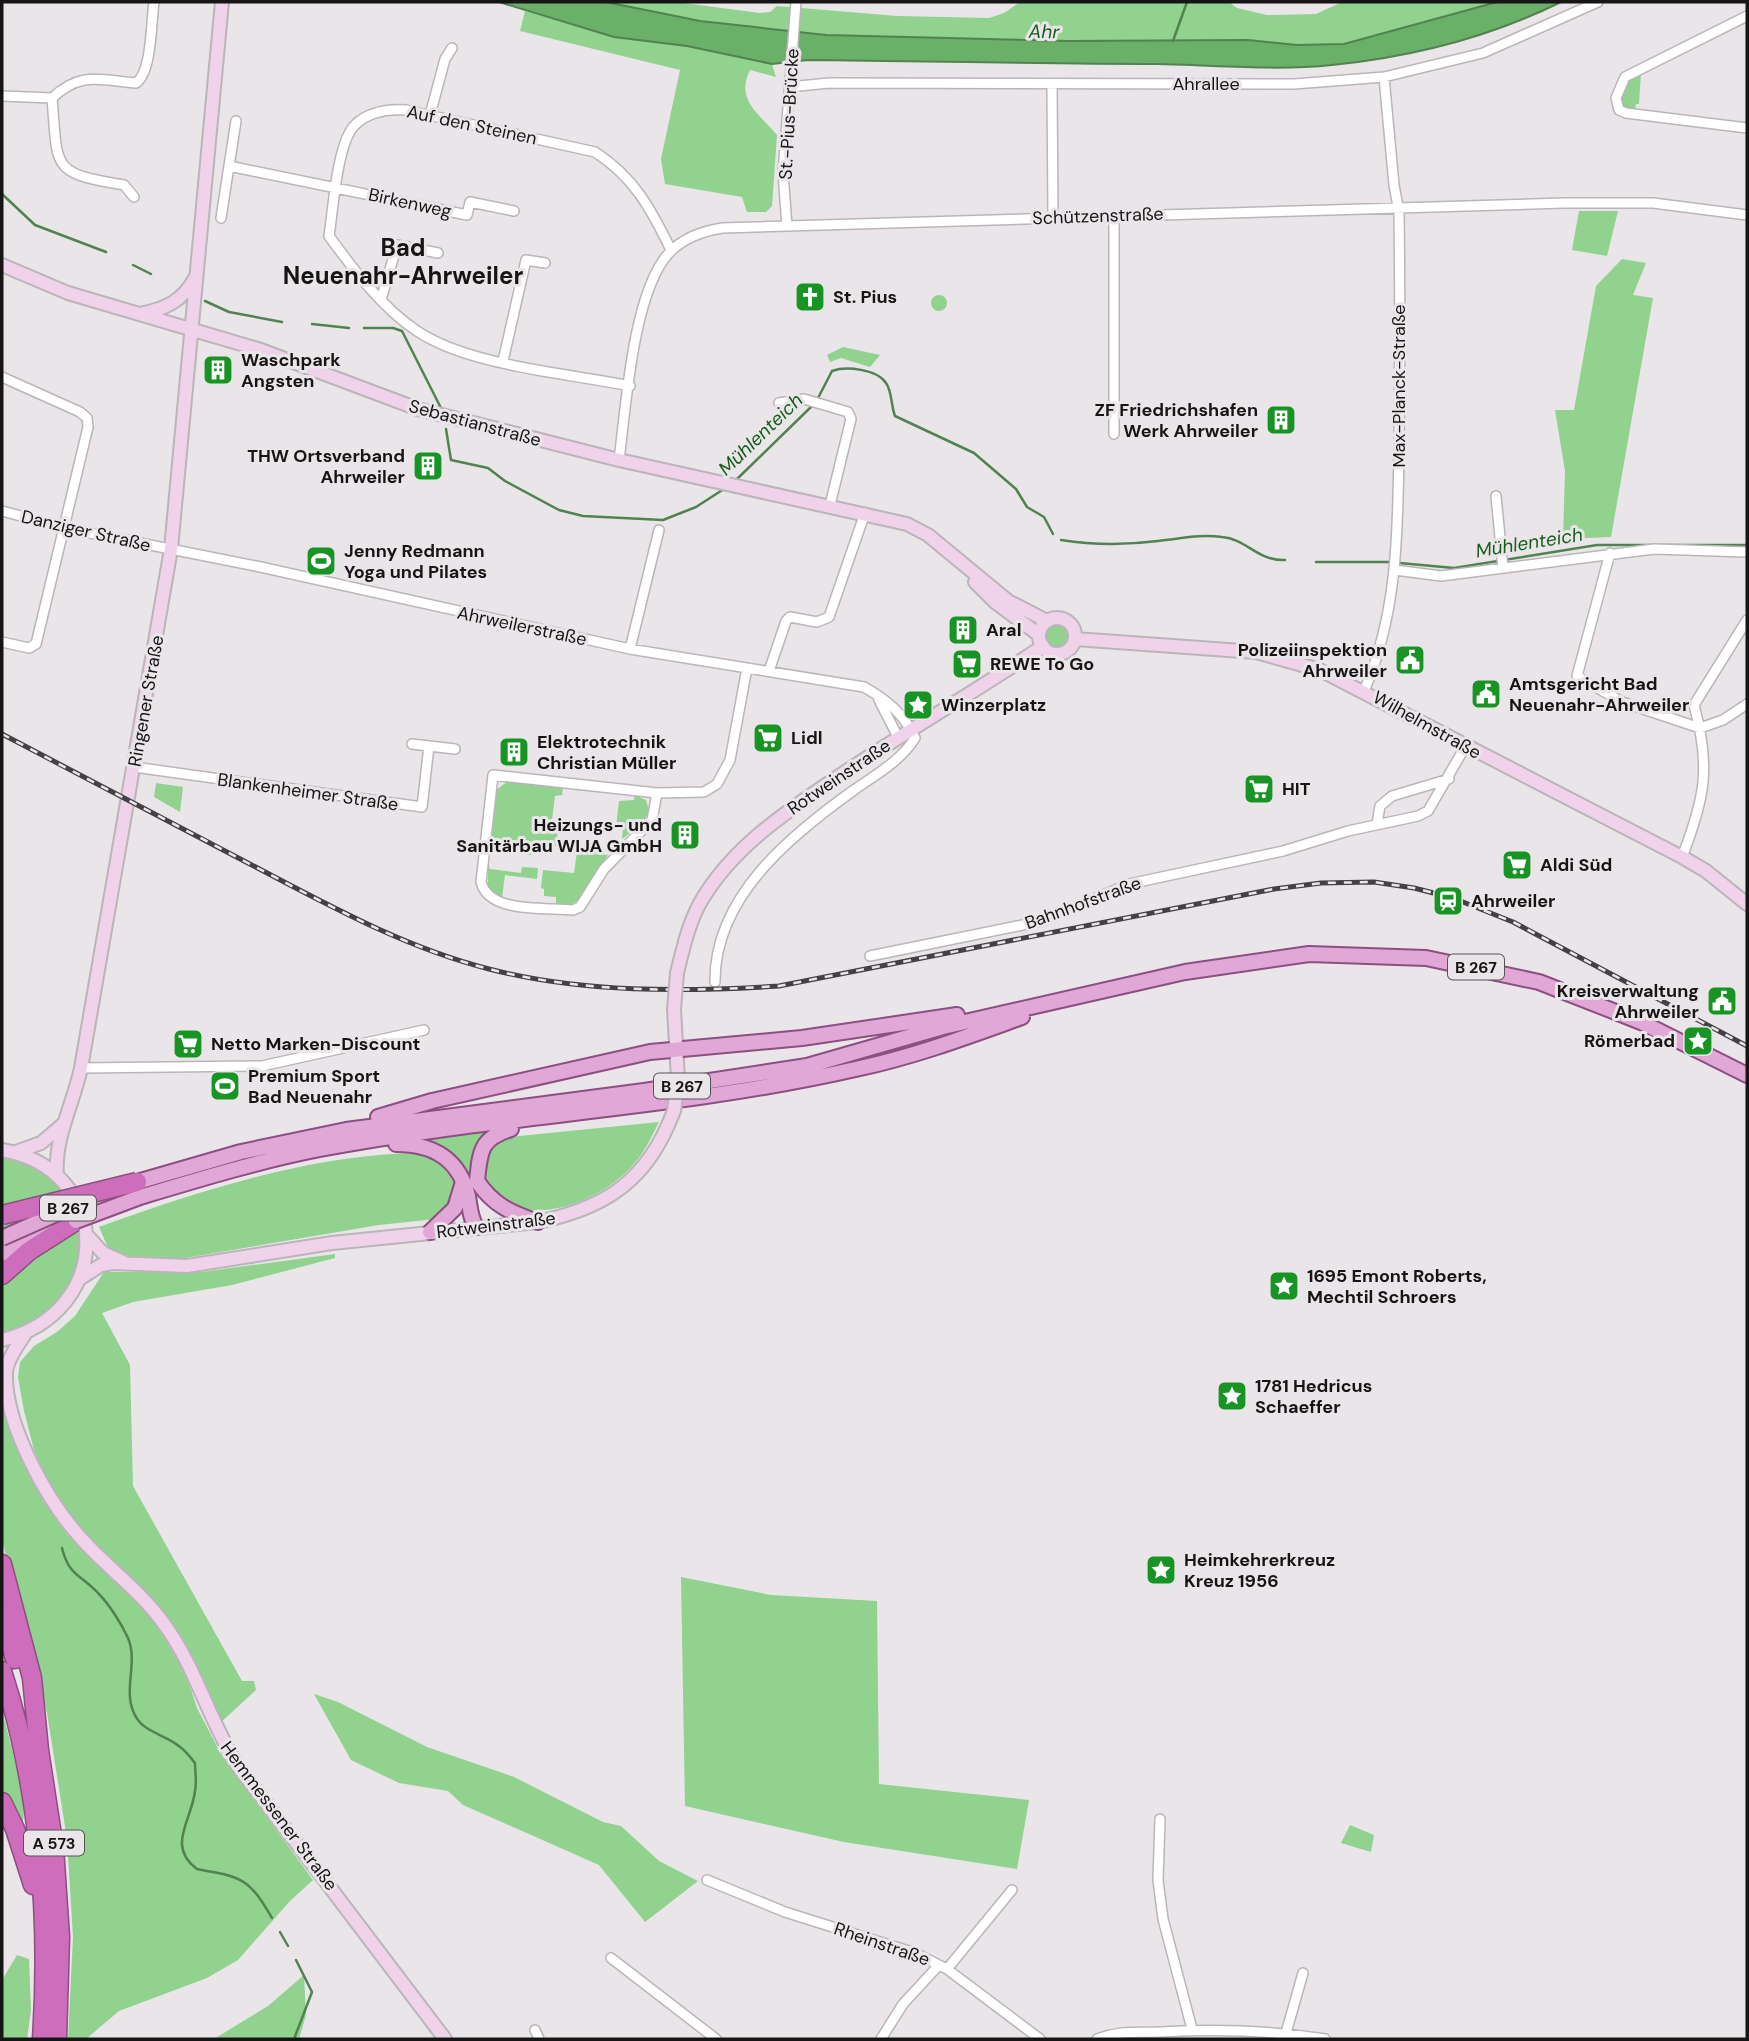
<svg xmlns="http://www.w3.org/2000/svg" width="1749" height="2041" viewBox="0 0 1749 2041" font-family="'DM Sans',sans-serif">
	<rect width="100%" height="100%" fill="#eae5e9"/>
	<path fill="#90d28e" d="M606,2H676L760,13L770,12L777,6L897,16L989,18L1004,13L1020,2H1229L1237,8L1267,15L1316,14L1342,2H1497L1344,44L1297,45L1248,40L1069,41L826,35L700,21Z
		M525,11L614,37L687,46L772,64L776,77L750,70C735,100 759,113 777,135L772,206L766,212H747L742,197L665,184L661,159L680,70L520,31Z
		M1641,73L1639,104H1636L1635,110L1624,109L1620,101L1626,81Z
		M1579,211H1618L1607,256L1572,250Z
		M1622,259L1646,263L1633,295L1653,298L1611,537L1563,539L1565,471L1555,410H1574L1596,286Z
		M931 303a8 8 0 1 1 16 0a8 8 0 1 1-16 0Z
		M843,347L880,355L870,367L841,358L830,362L827,355Z
		M1043 636a15 15 0 1 1 30 0a15 15 0 1 1-30 0Z
		M508,781L563,787L562,795L555,796L551,828L558,830L556,846L534,842L531,855H523V848L493,844L491,851L489,850L495,791Z
		M156,783L183,787L180,812L154,797Z
		M635,795L646,800L649,811L642,824L622,839L623,828L616,827L619,801L634,800Z
		M577,852L608,855L579,900L570,905L556,904V897L544,896V889L541,888L543,870L574,873Z
		M488,862L490,869L521,873L522,867L538,868L537,879L505,875L502,898L488,888Z
		M659,1122C653,1133 648,1145 641,1155C614,1194 548,1225 503,1203C468,1186 482,1151 509,1137Z
		M491,1130C476,1146 472,1156 471,1178L467,1179C455,1156 445,1148 421,1139Z
		M423,1153C463,1170 464,1187 436,1219L379,1225L179,1259L143,1260L109,1250L99,1227C198,1191 316,1153 423,1153Z
		M2,1155C29,1165 58,1174 71,1202C97,1255 62,1327 2,1333Z
		M335,1254V1258L232,1285L133,1302L102,1313L130,1365L133,1486L242,1681H254L256,1690L219,1724L131,1579L84,1534L55,1496L34,1450L24,1411L18,1377L20,1362L34,1346L57,1332L75,1316L104,1272H201Z
		M2,1391L12,1439L43,1501L66,1533L151,1616L186,1674L197,1708L221,1754L313,1880L290,1901L238,1960L207,1978L119,2011L86,2039H68L73,1937L67,1839L47,1713L2,1540Z
		M681,1577L771,1595L877,1601L879,1784L1029,1800L1017,1869L844,1842L685,1806Z
		M314,1694L338,1702L427,1747L514,1777L603,1822L621,1826L659,1861L698,1881L645,1922L599,1865L463,1805L448,1791L399,1783L351,1760Z
		M2,1711C7,1730 30,1809 22,1824L2,1788Z
		M1350,1825L1374,1835L1371,1852L1341,1843Z
		M17,1955L29,1959L31,2010L27,2039H2V1980Z
		M304,1975L306,2015L299,2039H214L268,2006Z"/>
	<path fill="#6ab069" stroke="#518250" stroke-width="2" d="M499,2H606L700,21L826,35L1069,41L1248,40L1297,45L1344,44L1497,2H1561C1490,37 1411,57 1332,65C1274,71 1215,65 1157,64C1041,64 924,61 808,60L772,64L687,46L614,37Z"/>
	<g fill="none" stroke-linecap="round" stroke-linejoin="round">
		<path stroke="#518250" stroke-width="2.5" d="M1173,41L1187,2
			M2,194L35,225L106,252
			M133,265L151,274
			M205,301L229,312L282,322
			M312,324L349,328
			M364,328H393L402,331L443,412
			M817,400L832,371C846,366 877,369 886,383C892,391 891,406 895,416L974,453L1016,489L1027,507L1044,517L1053,534
			M446,429L451,460L488,468L505,481L559,510L583,516L663,520L696,507L727,487
			M735,481L813,405
			M1061,540C1093,545 1126,545 1158,541C1180,539 1199,534 1222,537C1247,539 1257,561 1285,560
			M1316,562H1389L1454,568L1597,545H1747
			M62,1548C69,1576 80,1574 98,1593C109,1604 121,1623 128,1638C139,1664 121,1692 136,1717C145,1733 167,1735 180,1747C186,1751 190,1757 195,1763C195,1772 197,1782 195,1791C192,1820 166,1846 197,1869C242,1877 249,1878 272,1918
			M280,1932L288,1946
			M294,2039L312,1992L296,1960"/>
		<g stroke="#bab5b9" stroke-width="12">
			<path id="street" d="M1747,16L1625,77L1616,98L1619,110L1626,113L1747,128
				M1052,85L1053,217
				M799,86L829,83L1294,84L1384,77L1483,53L1598,2
				M2,96L52,98C81,71 99,80 136,83C152,72 151,22 154,2
				M52,98C58,169 50,173 124,185L134,197
				M430,115L445,59L452,48
				M236,121L229,166L467,215L470,202L514,211
				M1114,215V434
				M221,218L229,166
				M787,226L783,173L796,2
				M381,300L397,245L438,253
				M503,361L526,260L545,263
				M2,377L80,412L87,418L88,427L36,644L29,648L2,642
				M630,386C567,373 469,366 417,331C382,308 353,269 329,236C333,211 337,142 355,125C369,111 388,109 406,110L595,152C634,177 651,209 671,250
				M779,403L804,399L848,412L851,419L830,505
				M619,460C626,406 633,292 669,253C683,238 703,231 722,228L1564,203H1653L1747,215
				M1496,496L1503,568
				M2,511L65,528L256,566L630,649L864,687C887,700 904,714 915,738C901,761 875,775 854,790C791,835 714,897 715,982
				M1610,553L1577,676L1622,702L1700,728
				M1395,570L1441,576L1654,549L1747,552
				M630,649L659,530
				M769,671L786,621L790,617L817,622L829,617L865,513
				M1364,691C1398,614 1398,528 1399,445C1400,367 1400,290 1399,212L1394,185L1384,77
				M879,700L898,737
				M1700,728L1723,720L1747,704
				M412,744L429,746
				M134,767L422,807L429,746L455,749
				M657,793L652,820L604,869L580,907L573,910C546,907 489,914 481,882L493,775L657,793L704,792L717,784L730,760L747,668
				M1377,824L1380,806L1392,796L1449,779
				M1682,857C1705,798 1711,767 1694,705L1747,620
				M870,956L1042,921L1129,884L1283,851L1348,831L1418,816L1428,811L1465,747
				M81,1068L262,1066L424,1030
				M1160,1819L1158,1880L1163,1919L1192,2029
				M707,1880L785,1912L915,1953L947,1969L1040,2039
				M611,1958L716,2039
				M947,1969L1012,1890
				M535,2030L539,2039
				M1286,2033L1303,1973
				M881,2039L903,2004L939,1965
				M1097,2039C1121,2030 1136,2033 1161,2032C1217,2029 1269,2030 1325,2039"/>
		</g>
		<g stroke="#bab5b9" stroke-width="16">
			<path id="secondary" d="M2,265L68,293L261,350L418,409L619,460L907,524L928,535L1008,601L1047,621
				M140,314C165,309 183,301 195,278
				M975,582L995,602L1039,635
				M1039 636a18 18 0 1 1 36 0a18 18 0 1 1-36 0Z
				M1075,639L1256,652L1320,670L1682,857L1706,871L1747,904
				M677,973C683,949 688,925 700,903C733,845 792,808 845,772C910,729 978,690 1043,646
				M674,1009L678,1079
				M2,1150C113,1169 116,1312 2,1340
				M16,1152L41,1143L62,1125
				M57,1176C54,1138 73,1105 81,1068L171,549L222,2
				M86,1234L103,1253L123,1262
				M81,1278L101,1265L113,1263L187,1266L332,1243L538,1222C600,1209 642,1185 668,1125
				M25,1334C18,1345 7,1359 6,1372C4,1423 46,1499 79,1536C106,1567 140,1590 164,1624C196,1667 209,1721 238,1766L445,2039"/>
		</g>
		<g stroke="#8d4e81" stroke-width="18">
			<path id="primary" d="M378,1117L432,1101L650,1052L802,1038L957,1015
				M511,1129C480,1138 480,1152 477,1181C493,1205 511,1213 538,1222
				M396,1144C434,1144 459,1159 468,1196C470,1208 470,1217 476,1227
				M137,1182L241,1152L346,1130L644,1091L807,1066L943,1027L1185,972L1309,954L1426,958L1539,982L1641,1022L1747,1075
				M140,1197C200,1179 259,1161 320,1149C499,1115 682,1109 860,1068C916,1056 969,1036 1022,1017
				M430,1232L455,1208L463,1182
				M2,1254L48,1232"/>
		</g>
		<g stroke="#8d4e81" stroke-width="21">
			<path id="highway" d="M2,1275L29,1251L76,1221
				M2,1564L32,1678L39,1750L54,1848L60,1937L57,2039
				M2,1615L15,1659
				M2,1671C40,1787 50,1918 42,2039
				M2,1802L15,1829L33,1885"/>
		</g>
		<use href="#street" stroke="#fff" stroke-width="9"/>
		<use href="#secondary" stroke="#f0d3eb" stroke-width="12"/>
		<use href="#primary" stroke="#e1a7d6" stroke-width="14"/>
		<use href="#highway" stroke="#cd6dbb" stroke-width="18"/>
		<g stroke="#434143" stroke-width="5">
			<path id="rail" d="M2,734C83,777 165,819 246,862C325,903 402,947 489,969C582,993 684,992 779,986L1274,889L1321,883L1374,882L1414,888L1453,898L1513,922L1747,1046"/>
		</g>
		<use href="#rail" stroke="#eae5e9" stroke-width="2.5" stroke-dasharray="8" stroke-linecap="butt"/>
		<g stroke="#bab5b9" stroke-width="16" stroke-linecap="butt">
			<path id="secondary-bridge" d="M674,1009L677,973
				M668,1125L674,1111L678,1079"/>
		</g>
		<g stroke="#8d4e81" stroke-width="18" stroke-linecap="butt">
			<path id="primary-bridge" d="M76,1221L140,1197
				M2,1238L83,1202"/>
		</g>
		<g stroke="#8d4e81" stroke-width="21" stroke-linecap="butt">
			<path id="highway-bridge" d="M2,1215L137,1182"/>
		</g>
		<use href="#secondary-bridge" stroke="#f0d3eb" stroke-width="12"/>
		<use href="#primary-bridge" stroke="#e1a7d6" stroke-width="14"/>
		<use href="#highway-bridge" stroke="#cd6dbb" stroke-width="18"/>
	</g>
	<defs>
		<g id="church-square" transform="scale(1.575)"><rect x="-9" y="-9" width="18" height="18" rx="4" fill="#189424" stroke="#eae5e9"/><path d="M-1.2-6h2.4v3.5h3.3v2.4h-3.3V6h-2.4V-.1h-3.3v-2.4h3.3Z" fill="#fff"/></g>
		<g id="building-square" transform="scale(1.575)"><rect x="-9" y="-9" width="18" height="18" rx="4" fill="#189424" stroke="#eae5e9"/><path d="M-4-6H4V6H1V3H-1V6H-4ZM-2.5-4.3h1.7v1.8h-1.7ZM.8-4.3h1.7v1.8H.8ZM-2.5-1h1.7V.8h-1.7ZM.8-1h1.7V.8H.8Z" fill="#fff"/></g>
		<g id="stadium-square" transform="scale(1.575)"><rect x="-9" y="-9" width="18" height="18" rx="4" fill="#189424" stroke="#eae5e9"/><path d="M0-5a6.5 5 0 1 0 0 10a6.5 5 0 1 0 0-10ZM-3.5-1.8h7v3.6h-7Z" fill="#fff"/></g>
		<g id="civic-square" transform="scale(1.575)"><rect x="-9" y="-9" width="18" height="18" rx="4" fill="#189424" stroke="#eae5e9"/><path d="M-.6-6.5H3V-4.5H.6V-3L4-1V1h2V6H-6V1h2V-1L-.6-3ZM-1.2 2.5V6h2.4V2.5Z" fill="#fff"/></g>
		<g id="supermarket-square" transform="scale(1.575)"><rect x="-9" y="-9" width="18" height="18" rx="4" fill="#189424" stroke="#eae5e9"/><path d="M-6-5.5h2.5l.6 2H6L4.5 2H-2.5L-4.4-4H-6ZM-1.5 3.2a1.3 1.3 0 1 0 .1 0ZM3 3.2a1.3 1.3 0 1 0 .1 0Z" fill="#fff"/></g>
		<g id="sight-square" transform="scale(1.575)"><rect x="-9" y="-9" width="18" height="18" rx="4" fill="#189424" stroke="#eae5e9"/><path d="M0-6L1.8-2.2L6-1.7L2.9 1.2L3.7 5.4L0 3.3L-3.7 5.4L-2.9 1.2L-6-1.7L-1.8-2.2Z" fill="#fff"/></g>
		<g id="station-square" transform="scale(1.575)"><rect x="-9" y="-9" width="18" height="18" rx="4" fill="#189424" stroke="#eae5e9"/><path d="M-3-6H3Q5-6 5-4V2Q5 4 3 4L4.5 6H3L1.5 4h-3L-3 6H-4.5L-3 4Q-5 4-5 2V-4Q-5-6-3-6ZM-3.5-4v3h7v-3ZM-3.5 1v1.5H-2V1ZM2 1v1.5H3.5V1Z" fill="#fff"/></g>
	</defs>
	<g fill-rule="evenodd">
		<use href="#church-square" x="810" y="297"/>
		<use href="#building-square" x="218" y="370"/>
		<use href="#building-square" x="1281" y="420"/>
		<use href="#building-square" x="428" y="466"/>
		<use href="#stadium-square" x="321" y="561"/>
		<use href="#building-square" x="963" y="630"/>
		<use href="#civic-square" x="1410" y="660"/>
		<use href="#supermarket-square" x="967" y="664"/>
		<use href="#civic-square" x="1486" y="694"/>
		<use href="#sight-square" x="918" y="705"/>
		<use href="#supermarket-square" x="768" y="738"/>
		<use href="#building-square" x="514" y="752"/>
		<use href="#supermarket-square" x="1259" y="789"/>
		<use href="#building-square" x="685" y="835"/>
		<use href="#supermarket-square" x="1517" y="865"/>
		<use href="#station-square" x="1448" y="901"/>
		<use href="#civic-square" x="1722" y="1001"/>
		<use href="#sight-square" x="1698" y="1041"/>
		<use href="#supermarket-square" x="188" y="1044"/>
		<use href="#stadium-square" x="225" y="1086"/>
		<use href="#sight-square" x="1284" y="1286"/>
		<use href="#sight-square" x="1232" y="1396"/>
		<use href="#sight-square" x="1161" y="1570"/>
	</g>
	<g text-anchor="middle" stroke-width="6" stroke-linejoin="round" paint-order="stroke">
		<g fill="#eae5e9" stroke="#565355" stroke-width="2">
			<rect x="1448" y="954.5" width="56" height="25" rx="5"/>
			<rect x="654" y="1073.5" width="56" height="25" rx="5"/>
			<rect x="40" y="1195.5" width="56" height="25" rx="5"/>
			<rect x="24" y="1830.5" width="60" height="25" rx="5"/>
		</g>
		<g font-size="16" font-weight="bold" fill="#161516">
			<text x="1476" y="973">B 267</text>
			<text x="682" y="1092">B 267</text>
			<text x="68" y="1214">B 267</text>
			<text x="54" y="1849">A 573</text>
		</g>
		<g font-size="18" fill="#161516" stroke="#eae5e9">
			<text x="1206" y="90">Ahrallee</text>
			<text transform="translate(789 114) rotate(-87)" y="6">St.-Pius-Brücke</text>
			<text transform="translate(472 125) rotate(12)" y="6">Auf den Steinen</text>
			<text transform="translate(410 203) rotate(12)" y="6">Birkenweg</text>
			<text transform="translate(1098 216) rotate(-2)" y="6">Schützenstraße</text>
			<text transform="translate(1399 386) rotate(-90)" y="6">Max-Planck-Straße</text>
			<text transform="translate(475 423) rotate(15)" y="6">Sebastianstraße</text>
			<text transform="translate(86 531) rotate(13)" y="6">Danziger Straße</text>
			<text transform="translate(522 626) rotate(12)" y="6">Ahrweilerstraße</text>
			<text transform="translate(146 701) rotate(-80)" y="6">Ringener Straße</text>
			<text transform="translate(1427 725) rotate(29)" y="6">Wilhelmstraße</text>
			<text transform="translate(839 777) rotate(-34)" y="6">Rotweinstraße</text>
			<text transform="translate(308 792) rotate(8)" y="6">Blankenheimer Straße</text>
			<text transform="translate(1083 903) rotate(-20)" y="6">Bahnhofstraße</text>
			<text transform="translate(496 1225) rotate(-7)" y="6">Rotweinstraße</text>
			<text transform="translate(279 1816) rotate(53)" y="6">Hemmessener Straße</text>
			<text transform="translate(882 1944) rotate(19)" y="6">Rheinstraße</text>
		</g>
		<g font-size="18" font-weight="bold" fill="#161516" stroke="#eae5e9" text-anchor="start">
			<text x="833" y="303">St. Pius</text>
			<text x="241" y="366">Waschpark<tspan x="241" dy="21">Angsten</tspan></text>
			<text x="1258" y="416" text-anchor="end">ZF Friedrichshafen<tspan x="1258" dy="21">Werk Ahrweiler</tspan></text>
			<text x="405" y="462" text-anchor="end">THW Ortsverband<tspan x="405" dy="21">Ahrweiler</tspan></text>
			<text x="344" y="557">Jenny Redmann<tspan x="344" dy="21">Yoga und Pilates</tspan></text>
			<text x="986" y="636">Aral</text>
			<text x="1387" y="656" text-anchor="end">Polizeiinspektion<tspan x="1387" dy="21">Ahrweiler</tspan></text>
			<text x="990" y="670">REWE To Go</text>
			<text x="1509" y="690">Amtsgericht Bad<tspan x="1509" dy="21">Neuenahr-Ahrweiler</tspan></text>
			<text x="941" y="711">Winzerplatz</text>
			<text x="791" y="744">Lidl</text>
			<text x="537" y="748">Elektrotechnik<tspan x="537" dy="21">Christian Müller</tspan></text>
			<text x="1282" y="795">HIT</text>
			<text x="662" y="831" text-anchor="end">Heizungs- und<tspan x="662" dy="21">Sanitärbau WIJA GmbH</tspan></text>
			<text x="1540" y="871">Aldi Süd</text>
			<text x="1471" y="907">Ahrweiler</text>
			<text x="1699" y="997" text-anchor="end">Kreisverwaltung<tspan x="1699" dy="21">Ahrweiler</tspan></text>
			<text x="1675" y="1047" text-anchor="end">Römerbad</text>
			<text x="211" y="1050">Netto Marken-Discount</text>
			<text x="248" y="1082">Premium Sport<tspan x="248" dy="21">Bad Neuenahr</tspan></text>
			<text x="1307" y="1282">1695 Emont Roberts,<tspan x="1307" dy="21">Mechtil Schroers</tspan></text>
			<text x="1255" y="1392">1781 Hedricus<tspan x="1255" dy="21">Schaeffer</tspan></text>
			<text x="1184" y="1566">Heimkehrerkreuz<tspan x="1184" dy="21">Kreuz 1956</tspan></text>
		</g>
		<g font-size="19" font-style="italic" fill="#155e1a" stroke="#eae5e9">
			<text transform="translate(1044 31) rotate(1)" y="7">Ahr</text>
			<text transform="translate(760 434) rotate(-44)" y="7">Mühlenteich</text>
			<text transform="translate(1529 542) rotate(-9)" y="7">Mühlenteich</text>
		</g>
		<g font-size="24" font-weight="bold" fill="#161516" stroke="#eae5e9">
			<text x="403" y="256">Bad<tspan x="403" dy="28">Neuenahr-Ahrweiler</tspan></text>
		</g>
	</g>
	<rect width="1749" height="2041" fill="none" stroke="#161516" stroke-width="7"/>
</svg>
